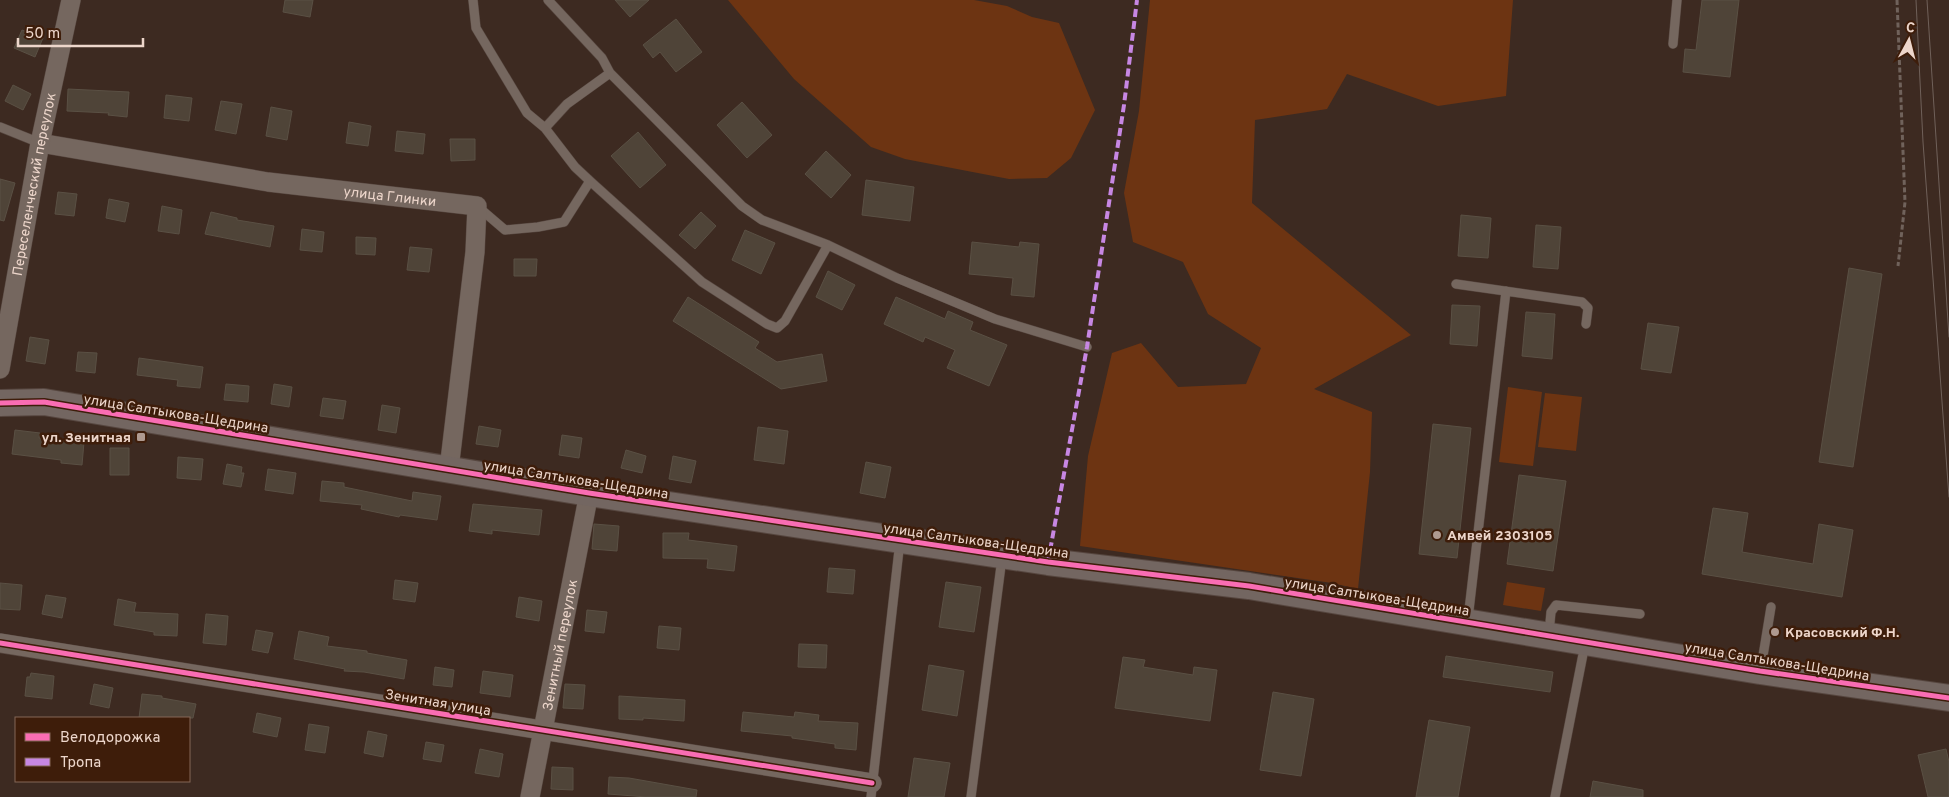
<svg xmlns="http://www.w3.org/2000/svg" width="1949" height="797" viewBox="0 0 1949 797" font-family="Overpass,sans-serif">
	<rect width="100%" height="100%" fill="#3d2a21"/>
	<path fill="#6d3412" d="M728,0H974L1007,6L1032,17L1059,23L1095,110L1071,158L1047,178L1009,179L905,159L871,147L794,79Z
		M1150,0H1513L1506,96L1438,106L1347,74L1327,109L1255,120L1252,203L1411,335L1314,389L1372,412L1370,472L1358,589L1332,583L1080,546L1088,456L1112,353L1141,343L1178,387L1246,384L1261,348L1208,314L1183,262L1133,242L1124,193L1139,111Z
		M1508,387L1542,392L1533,466L1499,462Z
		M1545,393L1582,397L1576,451L1538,447Z
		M1507,582L1545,588L1541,611L1503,605Z"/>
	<path fill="#4f4438" stroke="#5a5044" d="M285,0H313L310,17L283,12Z
		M615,0H649L630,17Z
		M1702,0H1739L1730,77L1683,72L1685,49L1696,50Z
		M676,19L702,52L676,72L660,52L653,58L643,45Z
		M22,30L43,38L35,57L14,48Z
		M13,85L31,94L23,110L5,101Z
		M68,89L129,92L127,117L108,115L109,113L67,111Z
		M166,95L192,98L189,121L164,118Z
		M221,101L242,104L236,134L215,130Z
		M742,102L772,135L747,158L717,125Z
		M271,107L292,111L287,140L266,136Z
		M349,122L371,126L368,146L346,143Z
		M397,131L425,134L423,154L395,151Z
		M638,132L666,165L640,188L611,156Z
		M450,139H475V160L451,161Z
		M826,151L851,175L831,198L805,174Z
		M0,179L15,183L4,221L0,220Z
		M866,180L914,187L910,221L862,215Z
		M58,192L77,194L74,216L55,214Z
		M109,199L129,203L125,222L106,218Z
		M162,206L182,210L179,234L158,231Z
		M211,212L237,218V220L274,226L270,247L205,234Z
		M701,212L716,226L695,249L679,235Z
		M1461,215L1491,218L1488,258L1458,256Z
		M1536,225L1561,227L1558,269L1533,267Z
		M302,229L324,232L322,252L300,250Z
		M745,230L775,243L761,274L732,260Z
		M356,237L376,238L375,255L356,254Z
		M972,242L1019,247L1020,242L1039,244L1034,297L1011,295L1013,278L969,274Z
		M410,247L432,249L429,272L407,270Z
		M514,259H537L536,276H514Z
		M1849,268L1882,274L1853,467L1819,462Z
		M828,271L855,285L842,310L816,297Z
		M688,297L759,342L755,348L777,362L822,354L827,381L781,389L673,321Z
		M896,297L945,319L948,311L973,322L970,330L1007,345L989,386L947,368L955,350L925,337L923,342L884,324Z
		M1452,305L1480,306L1477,346L1450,344Z
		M1526,312L1555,314L1552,359L1522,356Z
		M1648,323L1679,327L1671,373L1641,369Z
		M30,337L49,340L45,364L26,361Z
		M78,352L97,353L95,373L76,371Z
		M139,358L203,367L200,388L177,386L178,380L137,375Z
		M226,384L249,386L248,402L224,400Z
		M274,384L292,387L289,407L271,404Z
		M323,398L346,401L343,419L320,416Z
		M382,405L400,408L396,433L378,430Z
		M1433,424L1471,428L1457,558L1419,554Z
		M479,426L501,430L498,447L476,444Z
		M758,427L788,431L784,464L754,460Z
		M15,430L40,433L39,438L84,442L82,465L61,463V460L12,454Z
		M562,435L582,438L579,458L559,455Z
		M110,448H129V475H110Z
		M626,450L646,456L642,473L621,468Z
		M673,456L696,461L691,483L669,479Z
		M178,457L203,459L201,480L177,478Z
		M866,462L891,467L885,498L860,493Z
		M227,464L242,467L241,473H244L241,487L223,484Z
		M268,469L296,473L293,494L265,490Z
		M1519,475L1566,481L1553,571L1507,564Z
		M322,481L344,483V487L412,501L413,492L441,496L437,520L400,515L399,517L361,509L362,505L320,501Z
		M473,504L542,510L539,535L492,530V534L469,531Z
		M1713,508L1748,513L1742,552L1813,564L1819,524L1853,530L1842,597L1702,574Z
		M594,524L619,526L617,551L592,549Z
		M663,533H689L688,540L737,546L734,571L707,568L708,559L663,558Z
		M829,568L855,570L853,594L827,592Z
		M395,580L418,583L415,602L393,599Z
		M946,582L981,587L974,632L939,627Z
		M0,583L22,585L20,610L0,609Z
		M46,595L66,598L62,618L42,614Z
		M519,597L542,601L539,621L516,617Z
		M118,599L136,603L134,612L178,614L177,636L154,635V632L114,625Z
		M587,610L607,612L604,633L585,631Z
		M206,614L228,616L226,645L203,643Z
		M659,626L681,628L679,650L657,648Z
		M256,630L273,633L268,653L252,650Z
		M299,631L329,637L327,646L367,651V653L407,660L404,679L364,672L344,671L345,669L294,659Z
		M799,644L827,645L826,668L798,667Z
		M1446,656L1553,672L1550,692L1443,677Z
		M1123,657L1145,660L1143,667L1193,675L1194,667L1217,670L1210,721L1115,708Z
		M929,665L964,671L957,716L922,710Z
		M435,667L454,670L452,687L433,685Z
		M483,671L513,675L510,697L480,693Z
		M31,673L54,676L52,699L25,696L27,677H30Z
		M94,684L113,688L109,708L90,704Z
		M565,684L585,685L583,709L563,708Z
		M1273,692L1314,699L1301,776L1260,770Z
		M142,694L162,696V698L196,704L193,718H139Z
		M619,696L685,700L684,721L643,718V720L619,719Z
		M743,712L794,717L795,712L819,715L818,721L858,723L856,750L835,748V744L792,738V736L741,731Z
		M257,713L281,718L277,737L253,732Z
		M1429,720L1470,727L1458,797H1416Z
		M309,724L329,727L325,753L305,750Z
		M368,731L387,735L383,757L364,753Z
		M426,742L444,745L441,762L423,759Z
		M480,749L503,754L499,777L475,773Z
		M1946,749L1949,762V797H1928L1918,755Z
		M914,758L950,763L944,797H908Z
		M552,767L573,768V790L551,789Z
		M609,777L629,778L697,790L696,797H647L608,794Z
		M1593,781L1643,790V797H1590Z"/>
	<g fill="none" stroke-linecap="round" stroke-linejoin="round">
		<g stroke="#56463f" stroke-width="10">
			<path id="lane" d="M473,0L476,28L527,113L545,128
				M548,0L602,58L610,73L742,206L762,220L828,245L897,278L995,319L1087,347
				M1673,44L1677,0
				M0,127L40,143
				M590,181L702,282L767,324L777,328L785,321L828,245
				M477,206L505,230L538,227L564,222L590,181L575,167L545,128L567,104L610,73
				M1456,284L1582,302L1588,308L1586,324
				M1468,619L1506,291
				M1549,633L1551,612L1556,605L1640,614
				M1761,668L1771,607
				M871,797L900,541
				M971,797L1002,558
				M1555,797L1585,644"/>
		</g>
		<g stroke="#56463f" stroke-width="20">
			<g id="street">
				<path id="s1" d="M40,143L268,182L477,206L475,252L449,469"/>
				<path id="s2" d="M0,369L40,143L71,0"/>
				<path d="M0,643L872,783"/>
				<path id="s3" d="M530,797L589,493"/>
			</g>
		</g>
		<g stroke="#56463f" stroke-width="28">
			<path id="secondary" d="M0,403L44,402L589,493L1048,562L1249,586L1760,671L1949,698"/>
		</g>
		<path stroke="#70625b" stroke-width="3" stroke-dasharray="5 2.5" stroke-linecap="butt" d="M1897,0L1905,202L1898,266"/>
		<use href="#lane" stroke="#75675f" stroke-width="9"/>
		<use href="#street" stroke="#75675f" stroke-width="19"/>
		<use href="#secondary" stroke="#736661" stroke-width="26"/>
		<path stroke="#70615a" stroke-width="1" d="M1916,0L1923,142L1949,497
			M1927,0L1949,337"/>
		<path stroke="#c787e3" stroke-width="4" stroke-dasharray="8 4" stroke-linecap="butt" d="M1048,562L1087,347L1124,105L1137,0"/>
		<g stroke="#3e1d0a" stroke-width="8">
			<path id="cycleway" d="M0,403L44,402L589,493L1048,562L1249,586L1760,671L1949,698
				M0,643L872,783"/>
		</g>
		<use href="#cycleway" stroke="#f96db3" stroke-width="5"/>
	</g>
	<g fill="#af9a90" stroke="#3e1d0a" stroke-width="2">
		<rect x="136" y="432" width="10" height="10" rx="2.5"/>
		<circle cx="1437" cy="535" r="5"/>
		<circle cx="1775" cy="632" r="5"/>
	</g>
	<g text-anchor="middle" stroke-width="5" stroke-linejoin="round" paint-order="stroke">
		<g font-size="14" fill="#edd6cb" stroke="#3e1d0a">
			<text dy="5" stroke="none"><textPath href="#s2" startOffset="188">Переселенческий переулок</textPath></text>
			<text dy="5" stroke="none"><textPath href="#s1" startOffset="354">улица Глинки</textPath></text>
			<text transform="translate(176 413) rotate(9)" y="5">улица Салтыкова-Щедрина</text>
			<text transform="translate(576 479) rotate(9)" y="5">улица Салтыкова-Щедрина</text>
			<text transform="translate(976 540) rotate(8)" y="5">улица Салтыкова-Щедрина</text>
			<text transform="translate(1377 596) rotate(9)" y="5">улица Салтыкова-Щедрина</text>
			<text dy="5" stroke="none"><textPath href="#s3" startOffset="155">Зенитный переулок</textPath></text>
			<text transform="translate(1777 661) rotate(9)" y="5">улица Салтыкова-Щедрина</text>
			<text transform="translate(438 702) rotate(9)" y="5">Зенитная улица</text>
		</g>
		<g font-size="14" font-weight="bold" fill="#edd6cb" stroke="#3e1d0a" text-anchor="start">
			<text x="131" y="442" text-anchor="end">ул. Зенитная</text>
			<text x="1447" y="540">Амвей 2303105</text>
			<text x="1785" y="637">Красовский Ф.Н.</text>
		</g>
	</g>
	<rect x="15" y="717" width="175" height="65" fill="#3e1d0a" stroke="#846757"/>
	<rect x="25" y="733" width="25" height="8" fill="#f96db3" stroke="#846757"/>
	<text x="60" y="742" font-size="15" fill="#edd6cb">Велодорожка</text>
	<rect x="25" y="758" width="25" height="8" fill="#c787e3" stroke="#846757"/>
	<text x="60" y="767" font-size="15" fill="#edd6cb">Тропа</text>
	<g transform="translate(1909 40) rotate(7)" stroke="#3e1d0a" stroke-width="4" paint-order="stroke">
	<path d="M0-4L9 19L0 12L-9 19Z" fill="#edd6cb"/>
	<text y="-8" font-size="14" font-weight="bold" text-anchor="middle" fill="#edd6cb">С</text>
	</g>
	<path d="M18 38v8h125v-8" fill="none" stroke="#edd6cb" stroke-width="2.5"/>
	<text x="25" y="38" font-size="15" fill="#edd6cb" stroke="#3e1d0a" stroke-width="4" paint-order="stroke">50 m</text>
</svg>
